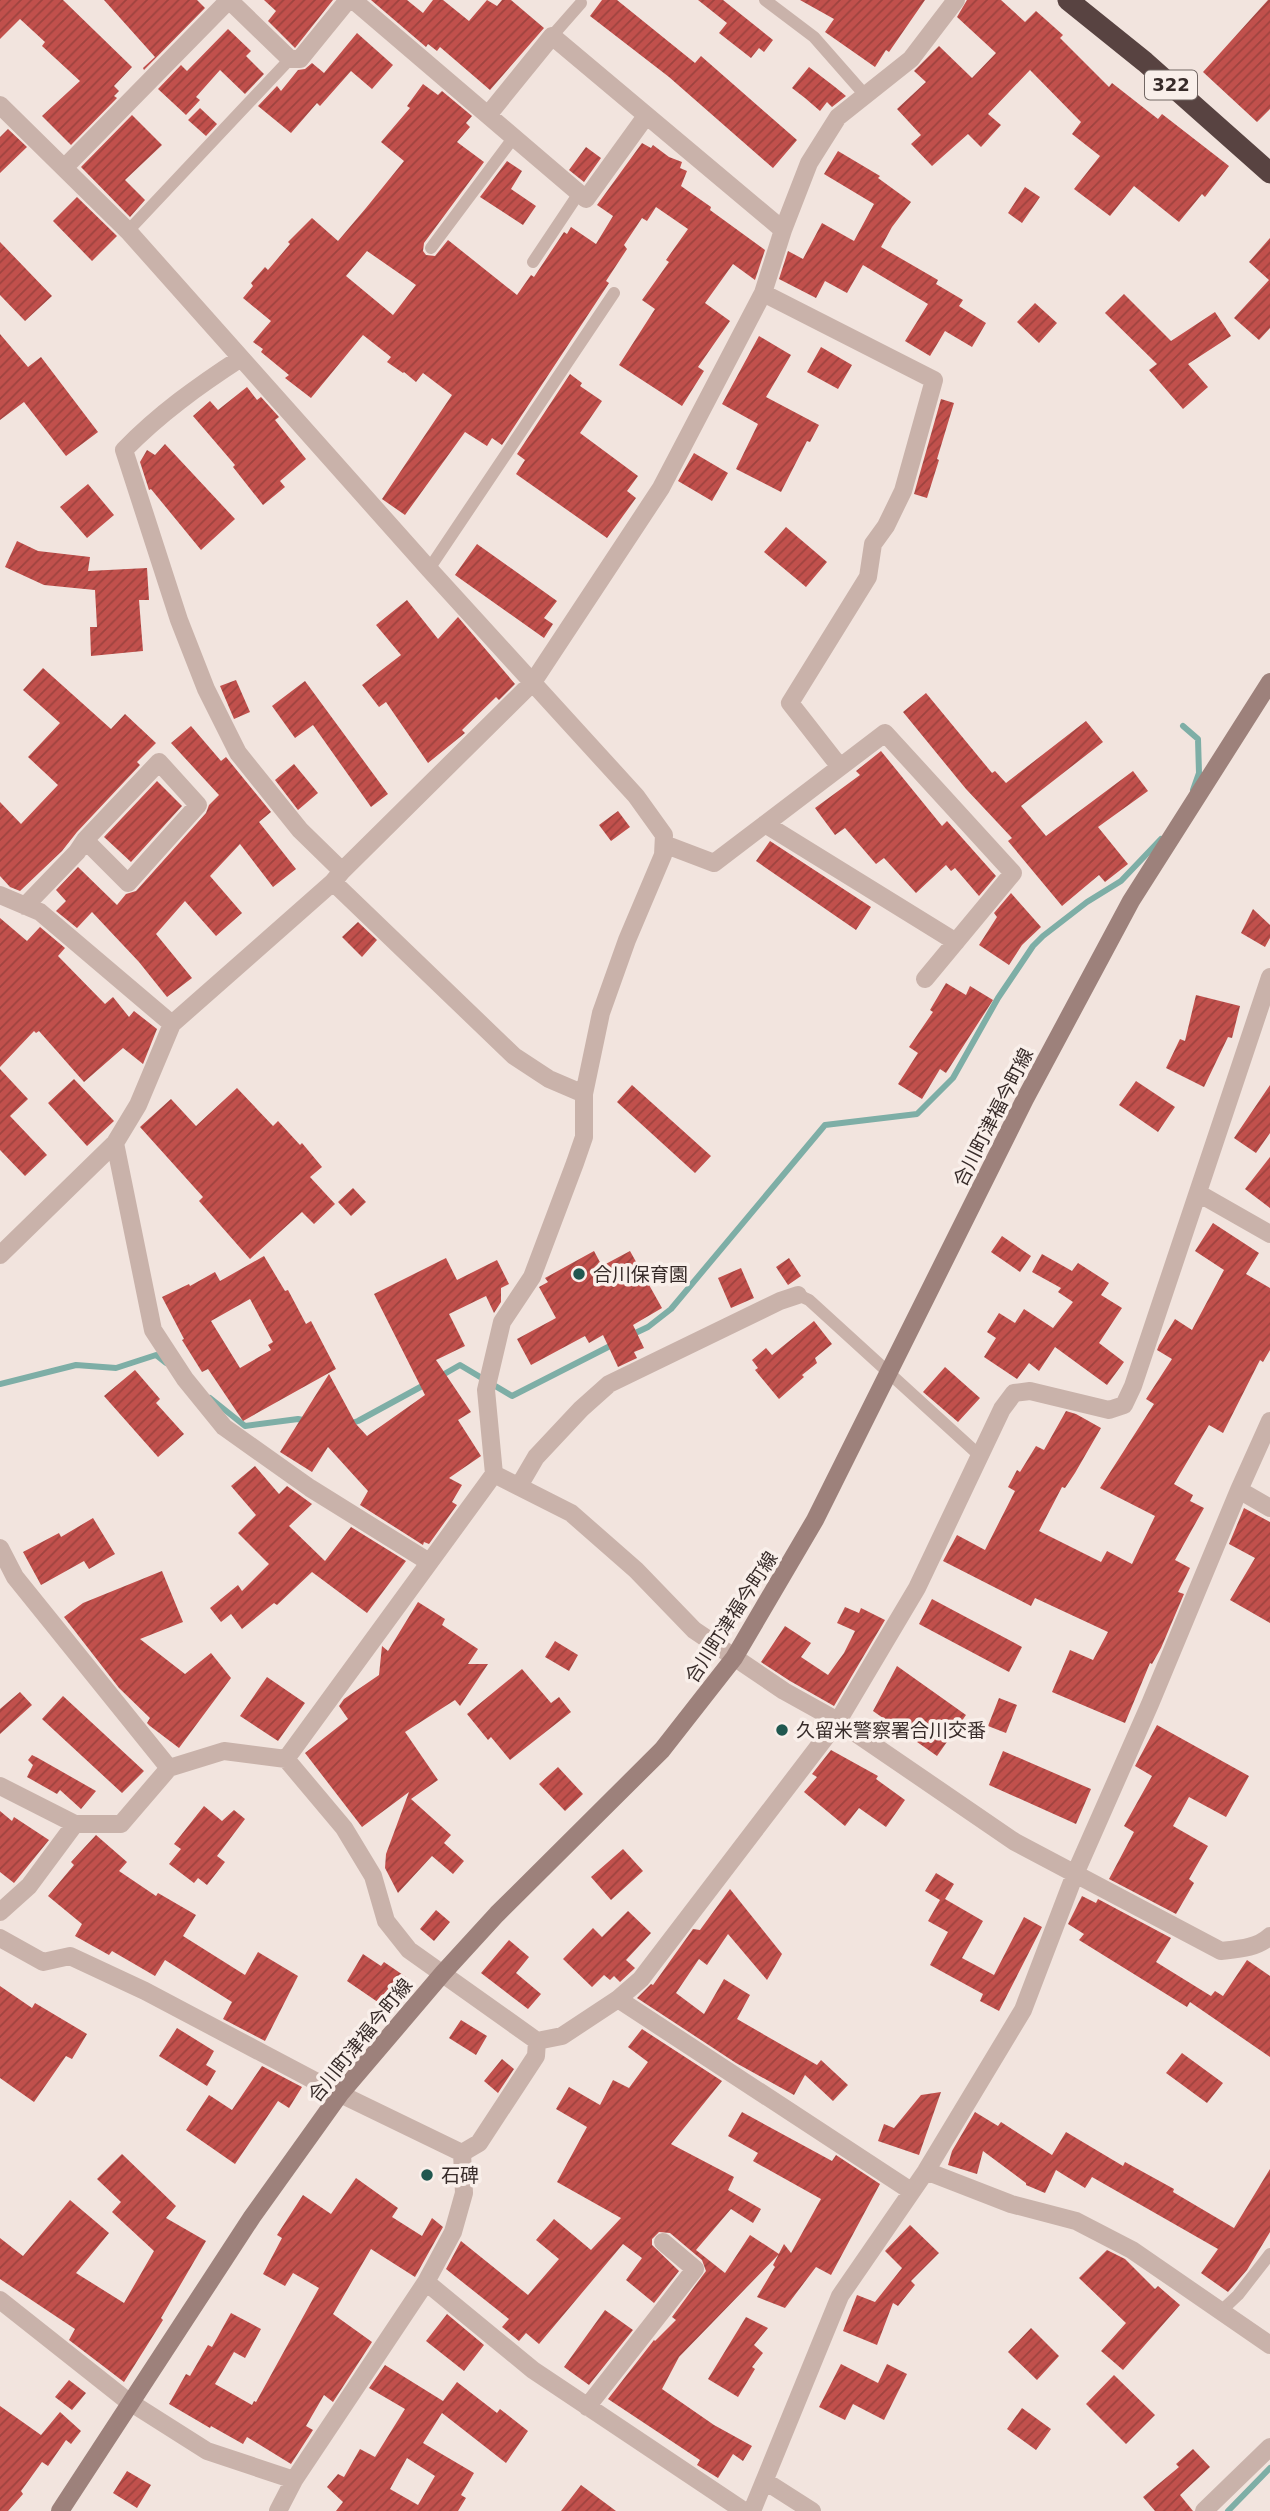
<svg xmlns="http://www.w3.org/2000/svg" width="1270" height="2511" viewBox="0 0 1270 2511" font-family="'DejaVu Sans','Noto Sans JP',sans-serif">
	<defs>
		<pattern id="building-hatch" width="6" height="6" patternUnits="userSpaceOnUse" patternTransform="scale(1.75)"><rect width="6" height="6" fill="#c1504c"/><path d="M-1 1l2-2M0 6l6-6M5 7l2-2" fill="none" stroke="#9e433f"/></pattern>
	</defs>
	<rect width="100%" height="100%" fill="#f2e4de"/>
	<g fill="none" stroke-linecap="round" stroke-linejoin="round">
		<path stroke="#7eaea6" stroke-width="6" d="M1183,726L1198,739L1199,773L1193,790
			M629,1336L648,1327L671,1309L825,1125L917,1114L953,1078L998,998L1033,946L1043,936L1087,902L1121,881L1161,839
			M439,1377L460,1365L512,1396L614,1344
			M0,1384L76,1365L116,1368L156,1355L166,1363
			M210,1398L245,1426L298,1419L308,1421
			M349,1424L358,1421L426,1384
			M1228,2511L1270,2468"/>
	</g>
	<path fill="url(#building-hatch)" fill-rule="evenodd" d="M0,0H63L132,67L114,86L119,91L114,96L117,98L71,145L42,116L80,81L42,46L45,42L20,19L0,39Z
		M104,0H197L205,8L144,70L143,68L155,57Z
		M264,0H333L295,48L268,21L276,11Z
		M371,0H407L423,13L433,0H443L469,21L487,0L497,6L502,0H511L544,28L490,90L440,47L437,51L428,44L426,47Z
		M602,0H617L695,63L701,56L797,140L773,168L669,77L590,16Z
		M698,0H723L773,40L764,52L759,48L751,58L719,33L727,23Z
		M800,0H925L889,52L886,50L875,67L825,32L834,19Z
		M967,0H1001L1025,22L1036,11L1063,35L1060,38L1109,87L1112,83L1158,119L1162,114L1229,166L1205,197L1202,194L1179,222L1134,186L1110,216L1074,189L1100,156L1072,134L1081,122L1030,70L988,114L1001,125L981,147L968,134L932,166L911,144L921,135L897,109L926,82L914,71L939,46L972,78L996,53L957,17Z
		M1268,0H1270V109L1257,122L1203,72Z
		M228,29L251,51L246,56L264,74L245,94L220,70L196,97L200,100L186,115L158,89L181,65L187,71Z
		M357,33L393,65L372,89L351,71L320,106L317,103L291,133L258,106L277,86L281,91L298,70L305,69L312,63L324,73Z
		M809,67L835,87L846,96L832,107L827,102L820,111L805,98L792,88Z
		M423,84L438,95L442,91L472,116L466,123L470,127L457,142L484,162L424,243L423,251L426,255L435,256L448,240L517,295L531,275L534,277L564,232L567,234L571,227L596,244L613,216L597,205L642,143L651,148L653,145L669,157L682,162L680,168L687,171L681,186L711,207L710,210L765,250L755,280L733,264L705,303L730,321L698,367L704,371L682,406L619,365L655,309L642,300L669,262L666,260L688,229L656,207L647,221L642,218L624,245L627,249L606,281L609,283L502,445L492,438L487,446L465,432L405,515L382,499L452,395L423,373L416,382L404,372L403,373L387,362L391,357L363,335L311,398L285,378L289,375L261,352L263,349L253,342L271,321L243,298L253,286L251,283L265,267L268,270L290,244L288,242L312,218L338,241L366,208L404,161L381,142L410,108L407,106ZM367,251L416,285L393,315L346,276Z
		M200,108L217,124L206,136L188,120Z
		M132,115L162,145L125,180L145,200L130,217L81,167Z
		M8,129L27,147L0,173V137Z
		M586,147L601,158L584,182L569,170Z
		M838,151L880,176L878,178L911,202L892,227L881,247L938,280L936,284L963,300L959,306L986,323L972,347L945,331L930,356L905,341L928,304L863,265L847,293L825,281L816,298L779,279L788,251L803,259L822,223L854,241L874,204L824,174Z
		M507,161L522,171L511,189L536,206L523,225L480,197Z
		M1025,187L1040,197L1022,223L1008,213Z
		M77,197L117,236L92,261L53,221Z
		M1270,238V328L1259,340L1234,318L1269,280L1249,262Z
		M0,242L52,296L25,321L0,295Z
		M1124,294L1171,341L1215,312L1231,336L1188,364L1208,387L1183,409L1149,370L1157,364L1105,313Z
		M1035,303L1057,323L1039,343L1017,322Z
		M0,334L28,367L41,357L98,432L66,456L24,402L0,420Z
		M759,336L791,355L766,397L819,425L810,442L807,441L781,492L736,469L758,424L722,404Z
		M821,347L852,365L838,389L807,372Z
		M570,374L582,383L580,386L602,401L580,433L638,476L627,491L636,498L607,538L516,474L525,460L517,454Z
		M247,387L257,400L261,397L279,417L275,420L306,459L280,481L285,487L263,505L233,467L235,465L193,416L210,401L218,410Z
		M941,399L954,403L937,459L939,460L927,498L914,494Z
		M165,444L235,519L201,550L151,489L149,490L140,462L147,450L155,455Z
		M694,453L728,473L712,501L678,481Z
		M88,484L114,515L87,538L60,507Z
		M786,527L827,562L806,587L764,552Z
		M17,541L38,551L90,557L88,571L147,568L149,600H139L143,651L91,656L90,627H97L95,590L44,585L5,567Z
		M477,544L557,601L544,618L553,624L544,638L455,575Z
		M407,600L438,639L458,617L515,684L499,700L496,697L462,730L465,733L428,763L386,702L379,707L362,685L401,655L376,625Z
		M43,668L111,729L125,714L156,743L137,762L140,765L77,832L62,851L20,891L10,887L0,876V802L21,824L58,785L28,757L60,723L23,690Z
		M236,680L250,712L234,719L220,686Z
		M305,681L388,794L371,807L313,725L295,738L272,706Z
		M926,693L992,773L995,771L1006,783L1086,721L1103,742L1021,806L1046,836L1133,771L1148,791L1098,827L1128,864L1105,882L1099,875L1062,906L1008,841L1012,838L966,789L903,712Z
		M191,726L221,761L226,757L271,812L259,822L296,869L273,887L240,844L210,876L242,913L216,936L185,901L156,934L192,978L167,997L139,962L92,912L77,928L56,911L66,901L56,890L78,867L117,905L126,894L136,891L206,813L209,805L219,795L171,743Z
		M881,751L942,826L947,821L996,876L979,896L955,868L951,871L946,865L916,893L884,858L876,864L845,828L835,835L815,808L860,775L856,771Z
		M294,764L318,793L298,810L275,780Z
		M157,781L182,806L131,862L104,837Z
		M618,811L630,827L611,841L599,825Z
		M770,841L871,907L856,930L756,861Z
		M1011,893L1041,927L1022,945L1009,965L979,945L997,917L994,913Z
		M1253,909L1270,925V938L1265,947L1241,933Z
		M0,918L27,941L40,927L65,948L58,956L105,1004L113,997L129,1017L134,1011L157,1029L143,1064L123,1048L84,1082L39,1031L36,1033L34,1031L0,1067Z
		M358,922L377,940L362,957L342,937Z
		M946,983L966,995L970,986L993,1000L946,1073L940,1069L922,1099L898,1084L918,1053L909,1047L933,1012L930,1010Z
		M1196,995L1240,1006L1232,1038L1228,1037L1204,1087L1166,1068L1180,1039L1185,1041Z
		M0,1069L28,1099L10,1116L47,1155L25,1176L0,1150Z
		M74,1079L114,1121L87,1146L48,1103Z
		M1136,1081L1175,1107L1158,1132L1119,1105Z
		M632,1085L711,1156L695,1173L617,1102Z
		M1270,1085V1133L1256,1153L1234,1138Z
		M237,1088L273,1126L278,1121L300,1145L302,1143L322,1167L310,1177L335,1204L314,1224L302,1212L250,1259L199,1201L203,1197L140,1127L171,1099L196,1126Z
		M1270,1157V1208L1245,1189Z
		M353,1188L366,1202L351,1216L338,1202Z
		M1213,1223L1259,1253L1246,1274L1270,1288V1350L1263,1362L1260,1360L1223,1433L1209,1425L1174,1484L1193,1495L1190,1501L1204,1508L1175,1560L1190,1568L1178,1592L1184,1594L1161,1648L1152,1664L1150,1663L1125,1723L1052,1692L1070,1650L1093,1660L1108,1632L1035,1598L1031,1606L943,1561L957,1535L985,1550L1015,1491L1008,1487L1017,1470L1020,1472L1036,1446L1044,1450L1066,1411L1076,1414L1101,1428L1075,1473L1065,1488L1062,1487L1039,1531L1101,1562L1107,1551L1132,1564L1155,1516L1100,1488L1154,1404L1146,1399L1172,1359L1157,1350L1159,1345L1175,1319L1192,1330L1224,1270L1195,1251Z
		M1002,1236L1031,1256L1020,1272L991,1252Z
		M594,1251L602,1266L630,1251L662,1308L633,1325L644,1348L634,1352L637,1358L618,1367L603,1335L589,1343L585,1336L531,1365L517,1339L556,1318L539,1287L548,1282L545,1278Z
		M1042,1254L1072,1271L1078,1263L1109,1283L1101,1295L1122,1308L1099,1343L1124,1362L1107,1385L1055,1347L1039,1371L1029,1363L1017,1379L984,1357L996,1338L987,1332L999,1313L1015,1323L1024,1309L1053,1328L1073,1302L1058,1292L1061,1288L1032,1272Z
		M264,1256L285,1291L288,1290L306,1324L311,1321L336,1369L243,1421L208,1369L202,1372L182,1340L184,1339L162,1297L189,1284L190,1286L215,1272L220,1281ZM250,1299L273,1342L268,1345L271,1350L240,1368L211,1321Z
		M446,1258L457,1280L497,1260L509,1284L501,1288V1302L494,1313L486,1296L449,1314L465,1346L436,1360L471,1412L458,1420L481,1456L449,1478L462,1485L452,1502L457,1505L429,1544L424,1542L423,1545L360,1505L368,1491L328,1447L312,1472L280,1452L329,1374L356,1424L367,1436L425,1395L374,1294Z
		M789,1258L801,1276L788,1285L776,1267Z
		M741,1268L754,1298L731,1308L718,1278Z
		M814,1321L832,1344L815,1358L817,1363L802,1375L804,1377L779,1399L755,1370L758,1368L752,1360L766,1348L772,1355Z
		M945,1367L980,1398L958,1422L923,1392Z
		M135,1370L160,1399L156,1403L184,1434L158,1457L104,1396Z
		M255,1466L279,1494L287,1486L312,1504L289,1526L325,1561L351,1527L406,1561L367,1613L312,1572L277,1605L274,1603L242,1629L231,1614L221,1622L210,1608L238,1585L242,1591L269,1564L238,1533L256,1515L231,1486Z
		M1244,1508L1270,1522V1623L1230,1600L1255,1558L1229,1544Z
		M93,1518L115,1554L89,1569L84,1561L41,1585L23,1552L59,1533L61,1537Z
		M162,1571L183,1622L140,1639L185,1674L211,1653L231,1678L179,1748L150,1726L147,1723L150,1718L119,1688L64,1617L83,1603Z
		M932,1599L1022,1647L1009,1672L919,1624Z
		M418,1602L445,1619L442,1625L478,1649L468,1664H488L460,1706L455,1700L405,1732L438,1780L411,1799L451,1835L444,1843L464,1861L453,1874L432,1856L398,1893L385,1868L386,1854L409,1792L362,1827L305,1753L348,1719L339,1706L344,1699L379,1675L382,1646L388,1651Z
		M845,1607L859,1613L861,1608L885,1620L834,1706L790,1681L761,1662L785,1626L811,1643L801,1657L828,1675L844,1653L855,1631L837,1623Z
		M555,1641L578,1655L569,1671L545,1657Z
		M897,1666L966,1715L937,1756L873,1711Z
		M522,1669L551,1703L559,1697L571,1712L510,1760L491,1737L488,1740L467,1714Z
		M267,1677L305,1703L278,1741L240,1716Z
		M20,1692L32,1705L0,1734V1709Z
		M63,1696L144,1771L122,1793L42,1719Z
		M999,1698L1017,1705L1006,1733L988,1726Z
		M1157,1725L1249,1776L1226,1817L1189,1797L1173,1826L1208,1846L1189,1879L1194,1883L1176,1914L1109,1879L1134,1832L1124,1826L1152,1776L1135,1766Z
		M831,1750L878,1776L876,1779L905,1800L886,1827L859,1808L845,1826L804,1792L817,1777L812,1774Z
		M1003,1751L1091,1789L1076,1824L989,1785Z
		M32,1755L38,1758L96,1791L81,1809L60,1790L57,1794L27,1777L33,1765L28,1760Z
		M558,1767L583,1794L565,1811L539,1784Z
		M204,1806L222,1821L234,1810L245,1819L217,1856L225,1862L207,1885L198,1878L194,1883L169,1864L181,1849L174,1844Z
		M0,1811L12,1821L14,1817L49,1840L14,1883L0,1872Z
		M96,1835L127,1862L119,1871L156,1896L158,1893L196,1915L183,1936L245,1975L258,1952L298,1976L265,2041L223,2019L232,2002L165,1960L155,1976L112,1951L109,1955L75,1936L82,1924L48,1896L74,1865L71,1862Z
		M623,1849L643,1871L611,1900L591,1877Z
		M936,1873L954,1884L945,1899L983,1921L962,1958L994,1975L1024,1917L1042,1927L999,2011L980,2001L983,1994L930,1965L948,1932L928,1921L940,1900L925,1891Z
		M730,1889L782,1954L767,1980L728,1934L707,1965L699,1959L676,1993L704,2014L724,1979L750,1995L737,2019L817,2065L821,2060L848,2085L833,2101L805,2075L794,2095L736,2063L637,1998L651,1984L653,1985L693,1929L700,1930Z
		M1082,1896L1096,1903L1098,1899L1171,1938L1156,1962L1211,1996L1215,1991L1223,1996L1247,1960L1270,1976V2057L1190,2002L1187,2007L1079,1940L1084,1934L1068,1924Z
		M436,1910L450,1922L434,1941L420,1929Z
		M628,1911L651,1933L626,1960L635,1968L620,1982L614,1976L610,1980L604,1975L592,1987L563,1959L593,1928L602,1937Z
		M509,1940L529,1957L516,1973L541,1994L528,2009L481,1973Z
		M363,1954L381,1966L384,1962L406,1977L385,2007L347,1981Z
		M0,1986L32,2008L35,2003L87,2034L72,2059L66,2056L34,2102L0,2078Z
		M461,2020L487,2036L476,2055L449,2038Z
		M177,2028L214,2051L206,2065L216,2071L207,2086L159,2056Z
		M642,2029L722,2081L671,2144L734,2177L728,2190L761,2209L753,2223L731,2209L696,2250L725,2273L750,2235L779,2254L679,2357L662,2389L714,2425L752,2446L743,2461L733,2454L718,2478L697,2465L700,2460L608,2399L654,2340L655,2341L676,2320L672,2317L706,2271L702,2260L670,2233L659,2232L652,2239V2245L679,2271L654,2303L626,2280L642,2258L623,2244L539,2344L526,2333L519,2341L502,2327L509,2319L446,2269L461,2241L528,2295L559,2259L536,2240L554,2219L591,2250L621,2218L557,2182L587,2127L556,2109L569,2087L600,2105L613,2080L629,2088L648,2062L628,2047Z
		M1182,2053L1223,2083L1207,2103L1166,2073Z
		M502,2059L514,2069L498,2093L484,2081Z
		M262,2066L302,2087L289,2108L278,2101L235,2164L186,2130L209,2095L232,2110Z
		M941,2092L919,2155L878,2141L884,2124L894,2128L921,2095Z
		M742,2112L832,2161L836,2155L880,2184L831,2275L816,2267L785,2308L757,2297L775,2267L773,2265L784,2244L791,2253L821,2199L753,2161L758,2153L728,2136Z
		M975,2112L998,2126L1001,2122L1052,2155L1066,2132L1123,2166L1125,2162L1174,2189L1173,2192L1234,2228L1270,2169V2232L1247,2270L1228,2292L1201,2273L1218,2249L1092,2177L1085,2188L1056,2170L1045,2193L1026,2185V2183L983,2151L977,2174L948,2165L952,2151Z
		M122,2154L176,2206L166,2218L206,2241L161,2318L163,2320L124,2382L69,2340L75,2329L0,2279V2238L23,2256L70,2200L109,2233L76,2273L124,2303L154,2251L112,2212L121,2202L97,2179Z
		M356,2178L398,2208L392,2217L422,2236L432,2218L443,2227L415,2277L371,2249L333,2314L372,2342L333,2402L324,2395L306,2426L313,2430L291,2464L247,2437L243,2444L211,2426L210,2428L169,2404L186,2374L190,2376L208,2345L212,2347L231,2313L261,2329L245,2358L234,2352L215,2384L252,2405L254,2401L256,2402L319,2288L293,2273L285,2286L263,2274L282,2238L277,2235L303,2195L331,2214Z
		M910,2225L939,2253L911,2281L915,2285L898,2306L893,2303L877,2345L843,2331L857,2295L875,2302L902,2268L885,2251Z
		M1107,2250L1125,2259L1155,2289L1158,2286L1180,2305L1123,2370L1101,2351L1126,2323L1079,2278Z
		M605,2310L633,2330L589,2385L564,2367Z
		M447,2314L484,2345L464,2371L426,2341Z
		M746,2317L768,2328L754,2345L763,2353L752,2367L755,2369L738,2397L708,2379Z
		M1031,2328L1059,2356L1037,2380L1008,2352Z
		M841,2364L878,2383L887,2364L907,2374L884,2420L853,2404L845,2420L819,2407Z
		M385,2365L443,2401L457,2382L497,2413L500,2409L528,2431L506,2463L442,2413L423,2443L474,2473L461,2495L466,2498L458,2511H336L343,2502L327,2487L338,2474L344,2477L360,2449L375,2457L405,2409L369,2388ZM407,2458L435,2476L418,2505L390,2489Z
		M1114,2375L1155,2415L1126,2444L1086,2404Z
		M69,2380L86,2393L72,2410L55,2397Z
		M0,2406L41,2435L60,2412L81,2431L71,2444L66,2440L48,2466L42,2462L21,2491L23,2494L8,2511H0Z
		M1022,2408L1051,2429L1036,2450L1007,2429Z
		M1193,2449L1210,2467L1180,2495L1193,2511H1155L1143,2497L1179,2467L1176,2464Z
		M127,2471L151,2485L137,2508L113,2493Z
		M581,2485L616,2511H561Z"/>
	<g fill="none" stroke-linecap="round" stroke-linejoin="round">
		<path stroke="#c9b2aa" stroke-width="12" d="M765,0L814,37L865,95
			M552,36L581,3
			M128,231L290,59
			M431,248L514,137
			M533,262L579,193
			M429,569L614,293
			M798,1295L809,1300L979,1455
			M1220,2312L1238,2295L1270,2254"/>
		<path stroke="#c9b2aa" stroke-width="18" d="M353,0L586,199L646,116
			M0,105L128,231L429,569L636,796L664,835L663,855L627,940L601,1013L584,1094V1137L575,1163L532,1277L502,1322L486,1390L494,1474L286,1759
			M488,115L552,36L783,230
			M64,168L229,0L290,59H300L348,0
			M763,293L934,380L903,491L886,526L873,544L868,577L790,703L840,767
			M241,358C198,386 159,414 124,450L179,620L206,689L238,753L300,830L342,871
			M765,824L956,942
			M664,844L714,863L885,733L1013,873L925,979
			M333,882L514,1056L549,1079L584,1094
			M0,895L40,912L172,1024
			M25,906L77,852L85,840L159,762L198,805L128,883L85,840
			M115,1143L153,1330L185,1379L224,1427L310,1488L429,1562
			M1198,1193L1270,1234
			M0,1255L115,1143L138,1105L172,1024L333,882L342,871L533,682L661,488L763,293L783,230L809,163L838,117L911,59L956,0
			M494,1474L571,1513L636,1570L694,1630L784,1691L838,1721L1015,1842L1221,1951C1239,1949 1257,1948 1270,1936
			M519,1486L536,1457L581,1409L609,1384L780,1301L798,1295
			M1239,1490L1270,1508
			M0,1548L15,1577L169,1768
			M0,1786L75,1824H121L169,1768L224,1751L286,1759L344,1828L373,1876L386,1921L409,1950L537,2041L562,2036L618,1999L641,1979L838,1721L917,1588L1002,1409L1014,1393L1030,1391L1109,1410L1124,1405L1133,1386L1270,977
			M0,1912L29,1886L75,1824
			M0,1938L43,1962L70,1956L145,1991L334,2091L462,2153
			M618,1999L911,2191
			M462,2153L479,2143L536,2056L537,2041
			M926,2171L1011,2204L1076,2221L1132,2250L1270,2345
			M426,2282L533,2370L744,2511
			M0,2300L125,2399L207,2451L294,2480
			M587,2407L695,2269L663,2242
			M765,2481L812,2511
			M278,2511L294,2480L426,2282L453,2232L464,2193L462,2153
			M752,2511L840,2296L926,2171L1023,2010L1075,1874L1150,1704L1239,1490L1270,1421
			M1204,2511L1270,2447"/>
		<path stroke="#9d817b" stroke-width="18" d="M60,2511L252,2217L340,2094L443,1973L497,1914L662,1750L734,1658L815,1520L1025,1099L1131,901L1270,682"/>
		<path stroke="#584341" stroke-width="21" d="M1068,0L1145,62L1270,173"/>
	</g>
	<g fill="#20574f" stroke="#f9efea" stroke-width="2.5">
		<circle cx="579" cy="1274" r="7"/>
		<circle cx="782" cy="1730" r="7"/>
		<circle cx="427" cy="2175" r="7"/>
	</g>
	<g text-anchor="middle" stroke-width="7" stroke-linejoin="round" paint-order="stroke">
		<rect fill="#f9efea" stroke="#716663" stroke-width="2" x="1145" y="70.5" width="52" height="29" rx="5"/>
		<g font-size="18" font-weight="bold" fill="#372b29">
			<text x="1171" y="91">322</text>
		</g>
		<g font-size="19" fill="#372b29" stroke="#f9efea">
			<text transform="translate(993 1117) rotate(-63)" y="7">合川町津福今町線</text>
			<text transform="translate(731 1617) rotate(-57)" y="7">合川町津福今町線</text>
			<text transform="translate(360 2040) rotate(-51)" y="7">合川町津福今町線</text>
		</g>
		<g font-size="19" fill="#372b29" stroke="#f9efea" text-anchor="start">
			<text x="593" y="1281">合川保育園</text>
			<text x="796" y="1737">久留米警察署合川交番</text>
			<text x="441" y="2182">石碑</text>
		</g>
	</g>
</svg>
